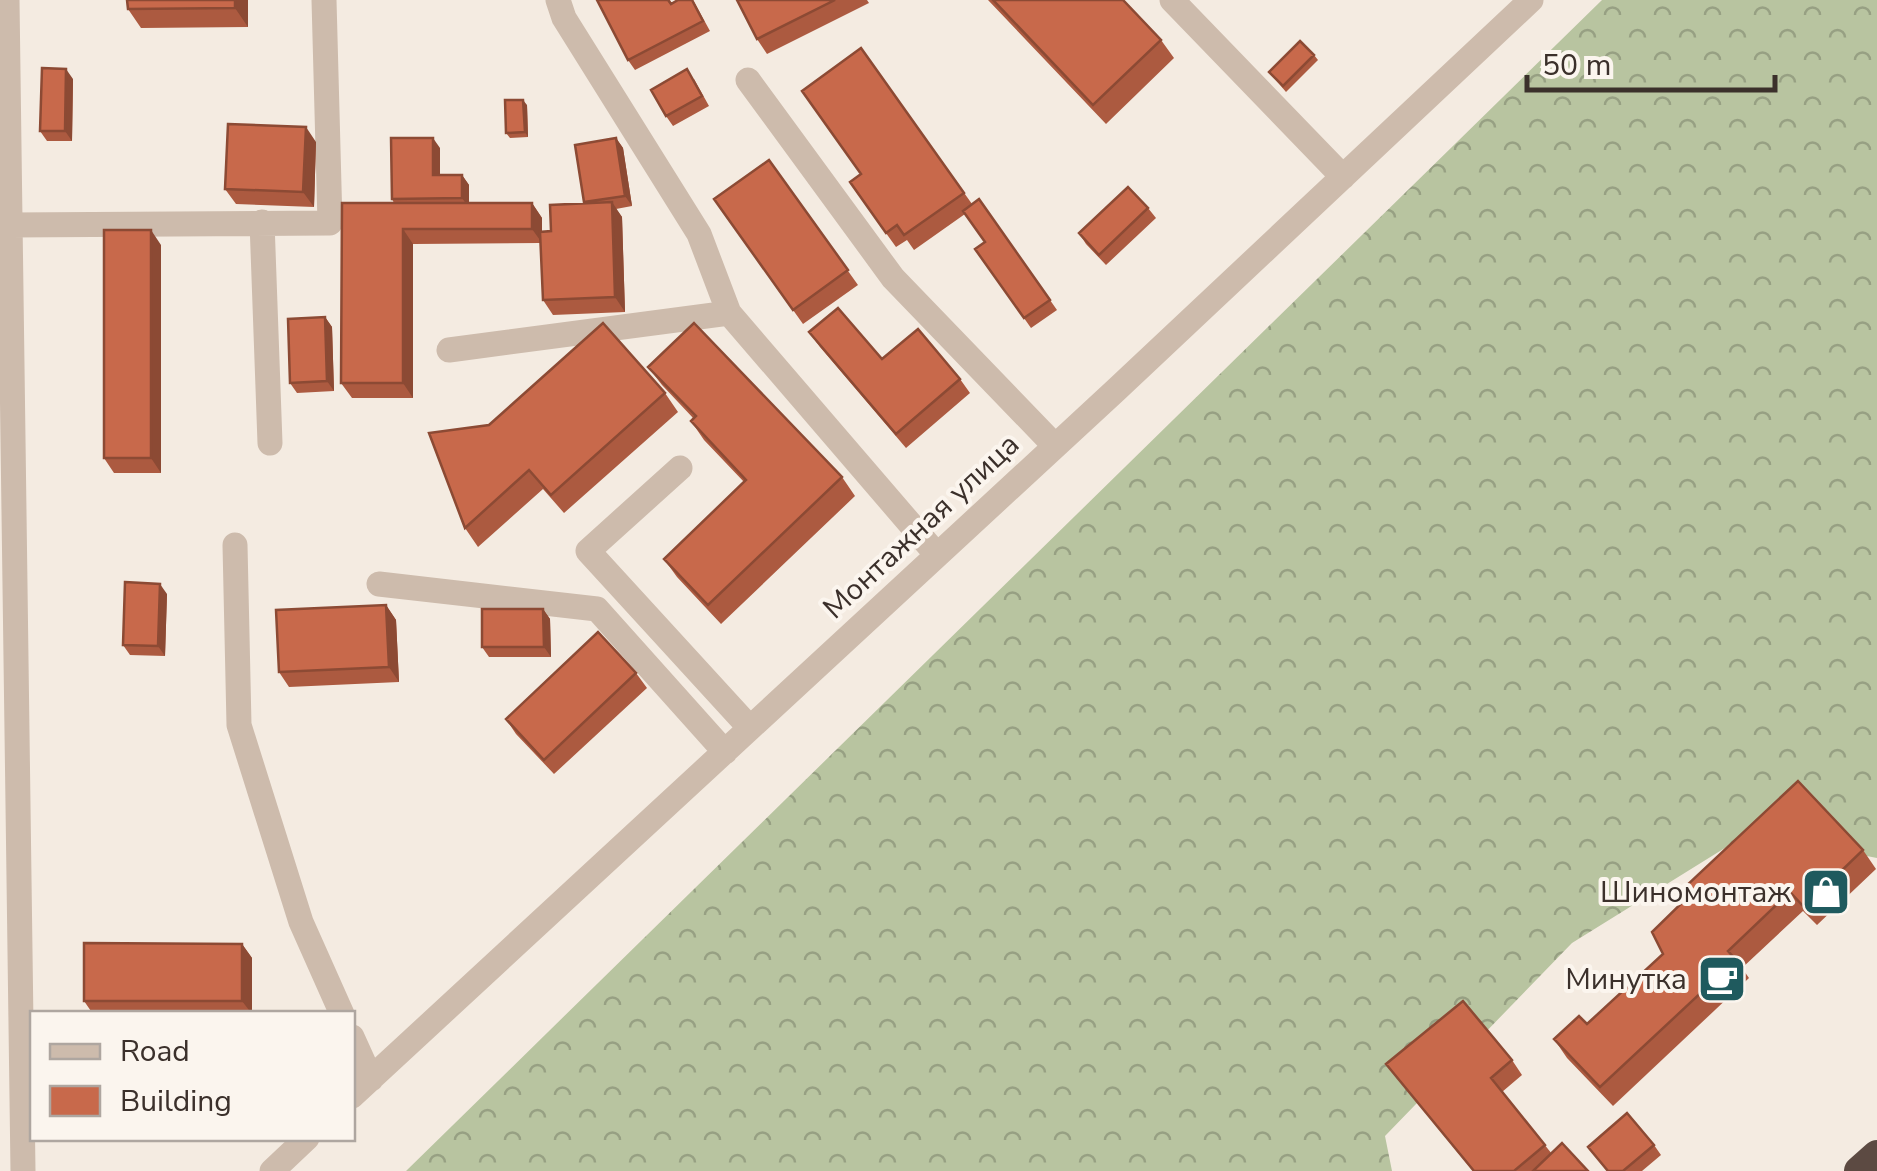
<svg xmlns="http://www.w3.org/2000/svg" width="1877" height="1171" viewBox="0 0 1877 1171" font-family="'Nunito Sans',sans-serif">
	<defs>
		<pattern id="forest-crowns" width="20" height="18" patternUnits="userSpaceOnUse" patternTransform="scale(2.5)"><rect width="20" height="18" fill="#b8c4a0"/><path d="M2 6a3 3 0 1 1 6 0M12 15a3 3 0 1 1 6 0" fill="none" stroke="#97a083"/></pattern>
	</defs>
	<rect width="100%" height="100%" fill="#f4ebe1"/>
	<path fill="url(#forest-crowns)" d="M1602,0H1877V858L1749,833L1572,943L1385,1136L1392,1171H406Z"/>
	<g fill="none" stroke-linecap="round" stroke-linejoin="round">
		<path stroke="#cdbbac" stroke-width="25" d="M7,0L23,1171
			M558,0L564,18L699,234L729,313
			M1172,0L1343,177
			M748,80L893,278L1055,446
			M262,222L270,443
			M10,225L330,223L324,0
			M449,350L729,313L937,555
			M680,468L588,551L750,728
			M235,545L239,725L301,922L342,1014
			M379,584L597,609L725,752
			M352,1037L371,1079
			M352,1096L1116,390L1531,0
			M272,1171L307,1138"/>
		<path stroke="#5c4a42" stroke-width="30" d="M1859,1171L1877,1155"/>
	</g>
	<path fill="#ac5a40" d="M248,0V27L141,28L128,9Z
		M597,0H670L672,4L678,0H693L710,31L635,70L628,60Z
		M737,0H867L869,3L767,54L757,39Z
		M988,0H1123L1161,40L1174,58L1106,124Z
		M861,48L972,204L979,199L1057,310L1031,328L975,249L985,242L965,214L914,250L907,240L896,247L860,197Z
		M1314,55L1318,60L1286,92L1269,72Z
		M73,79L72,141H47L40,131Z
		M694,79L709,106L673,126L666,116Z
		M527,105L528,137L510,138L506,133Z
		M616,138L623,148L632,206L616,209L622,217L625,312L553,315L543,300L540,243L413,244V398H352L341,383L394,203L392,199L440,148V175H462L469,185V203H532L542,218V232L551,231L584,204Z
		M316,142L314,207L236,204L225,189Z
		M769,160L858,285L803,324L714,199Z
		M1148,208L1156,218L1106,265L1086,244L1079,233Z
		M161,245V473H114L104,458Z
		M325,317L332,327L334,391L297,393L290,383Z
		M809,332L882,359L960,379L970,393L906,448L820,347Z
		M648,367L842,477L855,496L721,624L677,577L664,559L744,482L704,440L691,421L694,419L662,385Z
		M665,393L678,412L564,513L543,489L478,547L465,528L489,425Z
		M167,594L165,656L130,655L123,645Z
		M386,605L396,620L399,682L289,687L279,672Z
		M543,609L550,619L551,657H489L482,647Z
		M636,673L647,688L554,774L516,734L506,719Z
		M1863,850L1876,869L1817,925L1803,911L1742,968L1749,978L1613,1106L1567,1058L1554,1039L1587,1024L1663,954L1690,895L1685,887Z
		M242,944L252,958V1014H93L84,1001Z
		M1512,1060L1522,1075L1502,1092L1552,1154L1588,1171H1473L1386,1064Z
		M1654,1145L1661,1155L1642,1171H1607L1588,1147Z"/>
	<path fill="#8c4a34" d="M235,0H248V27L235,8Z
		M66,69L73,79L72,141L65,131Z
		M523,100L527,105L528,137L525,132Z
		M306,127L316,142L314,207L303,192Z
		M433,138L440,148V185L433,175Z
		M616,138L623,148L632,206L625,196Z
		M462,175L469,185V208L462,198Z
		M612,202L622,217L625,312L615,297Z
		M532,203L542,218V243L532,229Z
		M403,229L413,244V398L403,383Z
		M151,230L161,245V473L151,458Z
		M325,317L332,327L334,391L327,381Z
		M160,584L167,594L165,656L158,646Z
		M386,605L396,620L399,682L389,667Z
		M543,609L550,619L551,657L544,647Z
		M242,944L252,958V1014L242,1001Z"/>
	<path fill="#c8694b" stroke="#8c4a34" stroke-width="2.5" d="M127,0H235V8L128,9Z
		M597,0H668L671,4L678,0H692L703,21L628,60Z
		M737,0H835L757,39Z
		M993,0H1123L1161,40L1093,105Z
		M1300,41L1314,55L1283,86L1269,72Z
		M861,48L964,193L904,235L897,225L886,233L850,182L861,174L802,91Z
		M42,68L66,69L65,131H40Z
		M687,69L702,96L666,116L651,90Z
		M505,100H523L525,132L506,133Z
		M228,124L306,127L303,192L225,189Z
		M391,138H433V175H462V198L392,199Z
		M616,138L625,196L584,202L575,145Z
		M769,160L848,270L793,310L714,199Z
		M1128,187L1148,208L1099,255L1079,233Z
		M979,199L1050,300L1024,318L975,249L985,242L963,211Z
		M612,202L615,297L543,300L540,232L551,231L550,205Z
		M342,203H532V229H403V383H341Z
		M104,230H151V458H104Z
		M838,308L882,359L918,329L960,379L896,434L809,332Z
		M325,317L327,381L290,383L288,319Z
		M603,323L665,393L551,495L529,470L465,528L429,433L489,425Z
		M694,323L842,477L708,605L664,559L746,480L691,421L696,416L648,367Z
		M125,582L160,584L158,646L123,645Z
		M386,605L389,667L279,672L276,610Z
		M482,609H543L544,647H482Z
		M598,632L636,673L544,760L506,719Z
		M1798,781L1863,850L1804,907L1790,892L1728,951L1736,960L1600,1087L1554,1039L1579,1016L1587,1024L1663,954L1652,932L1691,894L1685,887Z
		M84,943L242,944V1001H84Z
		M1463,1001L1512,1060L1491,1078L1545,1145L1514,1171H1474L1386,1064Z
		M1627,1113L1654,1145L1623,1171H1608L1588,1147Z
		M1562,1143L1588,1171H1533Z"/>
	<defs>
		<g id="shop-square" transform="scale(2.5)"><rect x="-9" y="-9" width="18" height="18" rx="4" fill="#1f5a5e" stroke="#fbf5ee"/><path d="M-5-2.5h2.3a2.7 3.5 0 0 1 5.4 0H5L5.5 6h-11ZM-1.5-2.5h3a1.5 2.3 0 0 0-3 0Z" fill="#fff"/></g>
		<g id="cafe-square" transform="scale(2.5)"><rect x="-9" y="-9" width="18" height="18" rx="4" fill="#1f5a5e" stroke="#fbf5ee"/><path d="M-5.5-4.5H6V0H3Q3 3.5 0 3.5H-2.5Q-5.5 3.5-5.5 0ZM3-3.2v2h1.7v-2ZM-6 4.5H4V6H-6Z" fill="#fff"/></g>
	</defs>
	<g fill-rule="evenodd">
		<use href="#shop-square" x="1826" y="892"/>
		<use href="#cafe-square" x="1722" y="979"/>
	</g>
	<g text-anchor="middle" stroke-width="8" stroke-linejoin="round" paint-order="stroke">
		<g font-size="30" fill="#3b302b" stroke="#fbf5ee">
			<text transform="translate(921 526) rotate(-43)" y="10">Монтажная улица</text>
		</g>
		<g font-size="30" fill="#3b302b" stroke="#fbf5ee" text-anchor="end">
			<text x="1791" y="902">Шиномонтаж</text>
			<text x="1687" y="989">Минутка</text>
		</g>
	</g>
	<rect x="30" y="1011" width="325" height="130" fill="#fbf5ee" stroke="#aea6a0" stroke-width="2.5"/>
	<rect x="50" y="1044" width="50" height="15" fill="#cdbbac" stroke="#aea6a0" stroke-width="2.5"/>
	<text x="120" y="1061" font-size="30" fill="#3b302b">Road</text>
	<rect x="50" y="1086" width="50" height="30" fill="#c8694b" stroke="#aea6a0" stroke-width="2.5"/>
	<text x="120" y="1111" font-size="30" fill="#3b302b">Building</text>
	<path d="M1527 75v15h248v-15" fill="none" stroke="#3b302b" stroke-width="5"/>
	<text x="1542" y="75" font-size="30" fill="#3b302b" stroke="#fbf5ee" stroke-width="8" paint-order="stroke">50 m</text>
</svg>
